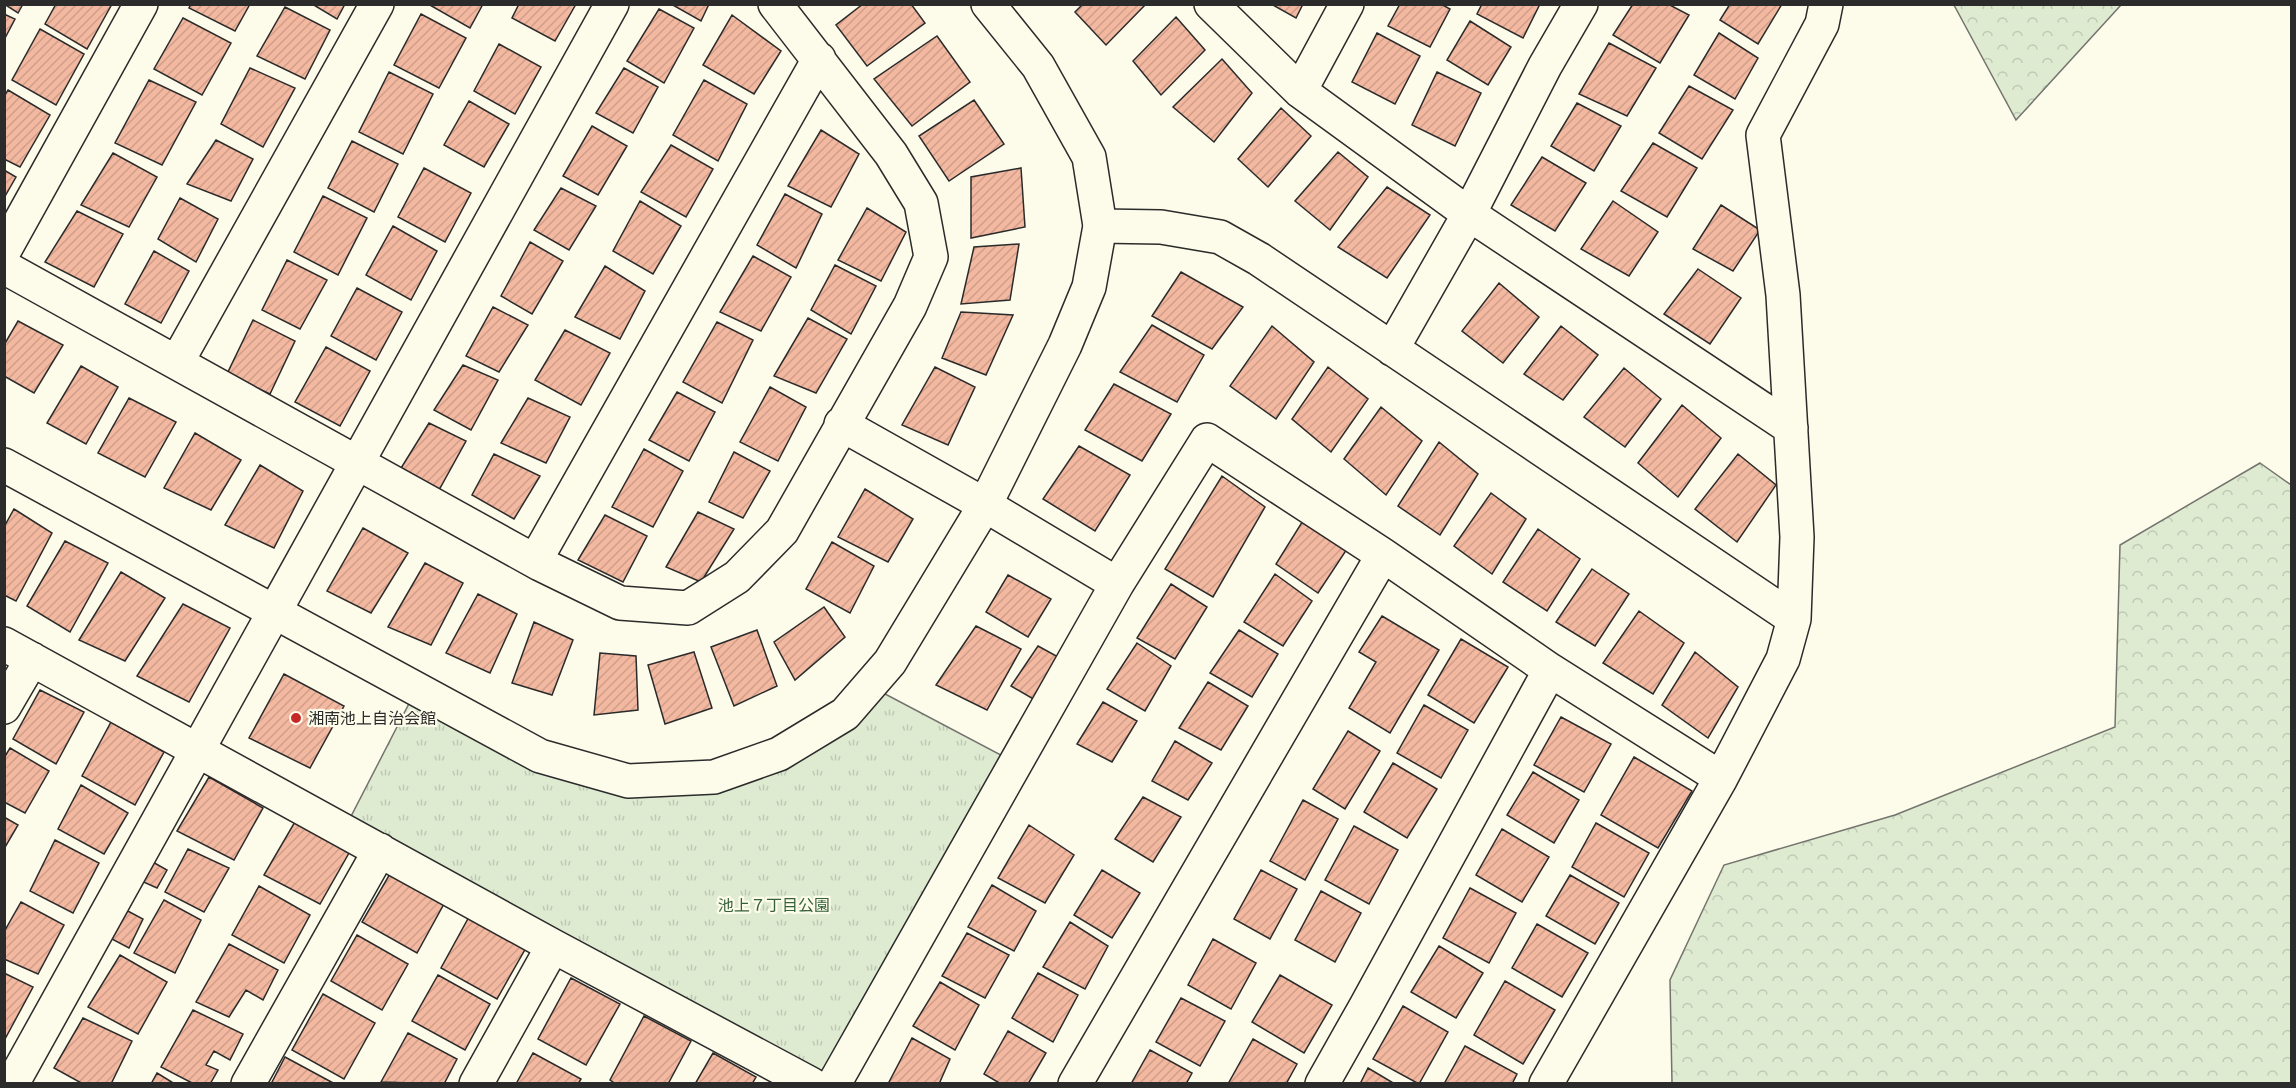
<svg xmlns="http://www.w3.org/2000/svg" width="2296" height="1088" viewBox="0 0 2296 1088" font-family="Ubuntu,'Noto Sans JP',sans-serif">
	<defs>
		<pattern id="forest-crowns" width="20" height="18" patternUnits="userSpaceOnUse" patternTransform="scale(1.5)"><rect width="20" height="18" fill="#deebd1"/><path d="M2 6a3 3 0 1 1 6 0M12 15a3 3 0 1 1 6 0" fill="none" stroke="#bfcab4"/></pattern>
		<pattern id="park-tufts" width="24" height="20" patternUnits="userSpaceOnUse" patternTransform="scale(1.5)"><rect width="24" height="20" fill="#deebd1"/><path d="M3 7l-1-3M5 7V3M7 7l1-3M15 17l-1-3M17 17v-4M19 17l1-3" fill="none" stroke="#bfcab4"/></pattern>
		<pattern id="building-hatch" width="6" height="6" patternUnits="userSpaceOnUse" patternTransform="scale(1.5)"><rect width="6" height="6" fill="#f2b8a0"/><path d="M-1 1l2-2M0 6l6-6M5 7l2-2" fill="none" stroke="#d09e8a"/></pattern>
	</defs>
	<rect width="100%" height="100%" fill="#fdfbea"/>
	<path fill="url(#forest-crowns)" stroke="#74746e" stroke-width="1.5" d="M1954,5H2121L2016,120Z
		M2260,463L2291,485V1083H1672L1670,980L1724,865L1895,815L2115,727L2120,545Z"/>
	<path fill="url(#park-tufts)" stroke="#74746e" stroke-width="1.5" d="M870,686L1016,763L834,1083L344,830L416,690L540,756L714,777Z"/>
	<path fill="url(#building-hatch)" stroke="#2b2b2b" stroke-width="1.5" d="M4,4H23L18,13Z
		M56,4H112L87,49L45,24Z
		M191,4H250L235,31L189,8Z
		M312,4H345L337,19Z
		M428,4H483L470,28Z
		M519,4H576L555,41L512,18Z
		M671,4H709L701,21Z
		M863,4H911L925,23L867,66L836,25Z
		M1083,4H1146L1106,45L1075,12Z
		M1271,4H1303L1296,18Z
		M1400,4H1441L1450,9L1430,47L1388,26Z
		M1482,4H1540L1523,38L1477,14Z
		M1633,4H1668L1689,15L1660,63L1613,35Z
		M1730,4H1782L1758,44L1720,20Z
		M285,7L330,30L305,79L257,56Z
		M659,9L694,28L664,83L627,61Z
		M4,14L15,19L4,40Z
		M421,14L466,38L439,88L394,65Z
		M732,15L781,51L754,94L703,65Z
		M1176,17L1205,50L1161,95L1133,61Z
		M183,18L231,43L202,95L154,69Z
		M1470,21L1511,47L1488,85L1447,60Z
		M40,29L84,54L56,105L12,80Z
		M1377,33L1420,56L1395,104L1352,82Z
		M1719,33L1758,58L1735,99L1694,75Z
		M937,36L970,82L912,126L874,79Z
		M1609,43L1656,68L1627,116L1579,94Z
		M499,44L541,67L515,114L474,91Z
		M1222,59L1252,93L1214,142L1173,107Z
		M250,68L295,88L263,147L221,124Z
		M624,68L658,87L633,133L596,113Z
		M389,72L433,94L403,154L359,132Z
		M1437,72L1481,93L1455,146L1412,125Z
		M149,80L196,102L162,165L115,143Z
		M704,80L747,104L718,161L673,135Z
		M1689,86L1733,110L1702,159L1659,133Z
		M8,90L50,115L20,167L4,159V97Z
		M974,100L1004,144L949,181L919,136Z
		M469,101L509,124L484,167L444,145Z
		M1577,103L1621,126L1594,171L1551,146Z
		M1281,108L1311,136L1268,187L1238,159Z
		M592,126L627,146L598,195L563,176Z
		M821,130L859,154L831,207L788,186Z
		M216,140L253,159L231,201L187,184Z
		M352,141L398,164L374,212L328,188Z
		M1653,143L1697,168L1667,217L1621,191Z
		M671,145L713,169L686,217L641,192Z
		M1338,152L1368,177L1330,230L1295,201Z
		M113,153L157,177L129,227L81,205Z
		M1542,157L1586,183L1555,231L1511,205Z
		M424,168L471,193L445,242L398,217Z
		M1021,168L1025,227L971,238V177Z
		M4,170L16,177L4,198Z
		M1387,187L1430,215L1387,278L1338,247Z
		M561,188L596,206L569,250L534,230Z
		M785,194L822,214L796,268L757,245Z
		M323,196L367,218L338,275L294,252Z
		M180,198L218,219L196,262L158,239Z
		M640,201L681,226L653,274L613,251Z
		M1613,201L1658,232L1629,276L1581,249Z
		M1721,205L1760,230L1733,271L1693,249Z
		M867,208L906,232L881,281L838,260Z
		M77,211L123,234L94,287L45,262Z
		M393,226L437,251L411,300L366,275Z
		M530,242L563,261L532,314L501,296Z
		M1019,244L1010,300L961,304L974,247Z
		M154,251L189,271L161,323L125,304Z
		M753,256L791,277L761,331L720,312Z
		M287,260L327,280L300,329L262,310Z
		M835,265L876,286L851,334L811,310Z
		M605,266L645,291L620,339L575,317Z
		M1698,269L1741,298L1710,344L1664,314Z
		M1181,272L1243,307L1212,349L1152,316Z
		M1499,283L1539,317L1503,363L1462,331Z
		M357,288L402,312L376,360L331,336Z
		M493,307L528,325L499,372L466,356Z
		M961,312L1013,315L986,375L942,358Z
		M808,318L847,339L816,393L774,376Z
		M253,320L295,341L270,394L227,374Z
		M18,321L63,345L34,393L4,376V345Z
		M717,322L753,340L722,403L683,382Z
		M1152,325L1204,355L1177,402L1120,372Z
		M1272,326L1314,362L1276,419L1230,386Z
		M1561,326L1598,355L1563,400L1524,374Z
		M565,330L610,353L581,405L535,380Z
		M326,347L370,371L340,426L295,402Z
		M463,365L498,380L471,430L434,410Z
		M81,366L118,387L86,444L47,423Z
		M935,367L975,387L948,445L902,425Z
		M1328,367L1368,399L1331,452L1292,419Z
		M1624,368L1661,399L1625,447L1584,417Z
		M1114,384L1171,414L1142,461L1085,430Z
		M770,387L806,407L778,461L740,442Z
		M677,392L715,412L689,461L649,440Z
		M129,398L176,422L145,477L98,453Z
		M528,398L570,417L546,463L501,443Z
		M1682,405L1721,438L1678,497L1638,463Z
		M1381,407L1422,441L1386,495L1344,459Z
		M429,423L466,441L439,490L398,473Z
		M195,433L241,460L211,510L164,488Z
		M1439,442L1478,474L1440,535L1398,506Z
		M1079,446L1130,475L1095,531L1043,499Z
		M644,449L683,471L653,527L612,507Z
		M734,452L770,471L743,518L709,502Z
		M494,454L540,476L514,519L472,495Z
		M1738,454L1776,485L1737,542L1695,509Z
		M260,465L303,491L274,548L225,525Z
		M1222,476L1265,507L1213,597L1165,569Z
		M865,489L913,519L888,562L838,537Z
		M1491,493L1526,519L1492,574L1454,546Z
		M14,509L52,533L16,601L4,595V527Z
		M698,512L734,529L701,582L666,567Z
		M605,515L647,536L623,582L578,560Z
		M1304,519L1347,549L1318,593L1276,564Z
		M363,528L408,553L371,613L327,591Z
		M1538,529L1580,559L1547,611L1503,582Z
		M65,541L108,563L70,632L27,606Z
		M832,542L874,566L850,613L806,589Z
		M425,563L463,583L431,645L388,627Z
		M1592,569L1629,594L1595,646L1556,622Z
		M121,572L165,598L125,661L79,640Z
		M1275,574L1312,601L1283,646L1244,622Z
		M1008,575L1051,599L1028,637L986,612Z
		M1171,584L1207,607L1175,659L1137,638Z
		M478,594L517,614L490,673L446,653Z
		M183,604L230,628L189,702L137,676Z
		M824,607L845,637L795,680L774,642Z
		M1639,611L1684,643L1653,694L1603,663Z
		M1382,616L1439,650L1390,733L1349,708L1376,662L1359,652Z
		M534,622L573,640L552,695L512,683Z
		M976,626L1021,649L987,710L936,685Z
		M757,630L777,686L734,706L711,647Z
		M1239,630L1278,654L1252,697L1210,673Z
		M1461,639L1508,667L1474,723L1428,695Z
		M1137,643L1171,666L1145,711L1107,689Z
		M1038,646L1060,658L1035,700L1011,686Z
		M694,652L712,708L665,724L648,665Z
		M1695,652L1738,687L1708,738L1662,705Z
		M600,653L636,656L638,710L594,715Z
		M284,674L344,706L310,768L249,738Z
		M1208,682L1248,706L1221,750L1179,728Z
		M40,690L84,712L56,764L13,739Z
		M1103,702L1137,721L1112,762L1077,744Z
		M1424,705L1468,730L1441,778L1397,753Z
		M1561,717L1611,744L1584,792L1534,765Z
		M111,722L164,752L135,805L82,776Z
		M1348,731L1380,751L1345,809L1313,789Z
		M1175,741L1212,763L1188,800L1152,781Z
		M10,748L49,771L25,813L4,802V758Z
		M1634,757L1692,791L1658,848L1601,815Z
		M1393,763L1437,789L1407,838L1364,812Z
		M1533,772L1579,800L1554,843L1507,815Z
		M209,777L263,808L234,860L177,831Z
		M81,785L128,813L104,854L58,829Z
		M1143,797L1181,817L1153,862L1115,839Z
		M1303,800L1338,819L1305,880L1270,861Z
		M4,817L18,825L4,849Z
		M296,820L349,853L320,904L264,875Z
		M1596,823L1649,853L1624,897L1572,867Z
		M1029,825L1074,855L1045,903L998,878Z
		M1354,826L1398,850L1369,904L1325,880Z
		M1502,829L1549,857L1522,902L1476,875Z
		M55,840L99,863L73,913L30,891Z
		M188,849L229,868L204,912L165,892Z
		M151,861L167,870L157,888L139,880Z
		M1102,870L1140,893L1112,938L1074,915Z
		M1261,870L1297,889L1270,939L1234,919Z
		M391,872L445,902L417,953L362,922Z
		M1570,875L1619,903L1595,944L1546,916Z
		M992,885L1036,911L1014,951L968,927Z
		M259,886L310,915L284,963L232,935Z
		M1470,888L1516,913L1489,963L1443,938Z
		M1321,891L1361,913L1335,962L1295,940Z
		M164,900L201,920L175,973L134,953Z
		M21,902L64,925L38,974L4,959V932Z
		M124,909L143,919L129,948L108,937Z
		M470,915L527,946L497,999L441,968Z
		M1070,922L1108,946L1085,989L1043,967Z
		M1537,924L1588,953L1562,997L1512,968Z
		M967,933L1009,955L985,998L942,976Z
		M357,935L408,964L382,1010L331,981Z
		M1213,939L1256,963L1231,1009L1188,985Z
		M229,944L278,970L263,1000L246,990L229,1017L196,1002Z
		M1439,946L1483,973L1456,1018L1411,992Z
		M120,955L167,982L138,1034L88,1007Z
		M4,973L33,987L5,1039H4Z
		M1038,973L1078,995L1053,1042L1012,1018Z
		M438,975L490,1004L465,1050L412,1021Z
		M1280,975L1332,1005L1304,1053L1252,1022Z
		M571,978L620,1004L586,1065L538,1039Z
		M1505,981L1555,1010L1523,1064L1474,1035Z
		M940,982L979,1005L955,1050L913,1026Z
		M323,994L375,1023L344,1079L292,1050Z
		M1181,998L1225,1021L1200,1066L1156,1042Z
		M1403,1006L1448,1032L1419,1084L1373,1059Z
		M193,1010L243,1034L230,1060L214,1051L206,1065L218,1070L210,1084H194L161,1067Z
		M644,1016L691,1041L668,1084H616L610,1080Z
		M83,1018L132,1041L111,1084H83L54,1068Z
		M1008,1031L1046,1053L1028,1084H1001L984,1074Z
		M408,1033L457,1059L444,1084L381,1082Z
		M912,1038L950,1059L939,1084H888Z
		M1253,1039L1297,1064L1286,1084H1228Z
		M1465,1046L1517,1074L1512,1084H1444Z
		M1150,1050L1192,1073L1186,1084H1131Z
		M533,1053L581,1079L578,1084H516Z
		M713,1053L756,1077L752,1084H695Z
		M285,1057L335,1084H271Z
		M1368,1068L1395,1084H1360Z
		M157,1073L175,1084H151Z"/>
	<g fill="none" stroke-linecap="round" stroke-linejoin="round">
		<g stroke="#2b2b2b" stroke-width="36">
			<path id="minor" d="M1211,4L1300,91L1469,214L1791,428
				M1300,91L1347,4
				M1100,226L1161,227L1220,237L1259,259L1794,619L1783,659L1721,778L1546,1084
				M4,251L141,4
				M4,267L540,564L620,603L688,608L737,577L782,531L910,306L931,257L921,203L891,154L775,4
				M1392,349L1469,214L1545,66L1581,4
				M177,362L377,4
				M535,561L819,59
				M1117,584L1207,440L1383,555L1550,670L1721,778
				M1794,619L1797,537L1783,295L1763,135L1822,24L1826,4
				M4,644L553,946L811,1084
				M4,707L32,659
				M12,1084C210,722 413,364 612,4
				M248,1084L380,850
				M476,1084L553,946
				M834,1084L1117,584L985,505L841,424
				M1075,1084L1383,555
				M1322,1084L1366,1006L1550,670"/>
		</g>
		<g stroke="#2b2b2b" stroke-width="36">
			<path id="tertiary" d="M4,465L540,756L628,781L714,777L779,754L845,714L890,662L985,505L1065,345L1089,287L1100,226L1089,157L1038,66L988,4"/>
		</g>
		<use href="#minor" stroke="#fdfbea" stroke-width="33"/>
		<use href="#tertiary" stroke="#fdfbea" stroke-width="33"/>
	</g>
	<circle fill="#c62828" stroke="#fdfbea" stroke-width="2" cx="296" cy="718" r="6"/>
	<g text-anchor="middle" stroke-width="4.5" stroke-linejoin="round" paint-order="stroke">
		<g font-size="16" fill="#2b2b2b" stroke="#fdfbea" text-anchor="start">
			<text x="308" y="724">湘南池上自治会館</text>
		</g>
		<g font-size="16" fill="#34623c" stroke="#fdfbea">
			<text x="774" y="911">池上７丁目公園</text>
		</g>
	</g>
	<rect width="2296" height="1088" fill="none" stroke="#2b2b2b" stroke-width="12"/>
</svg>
